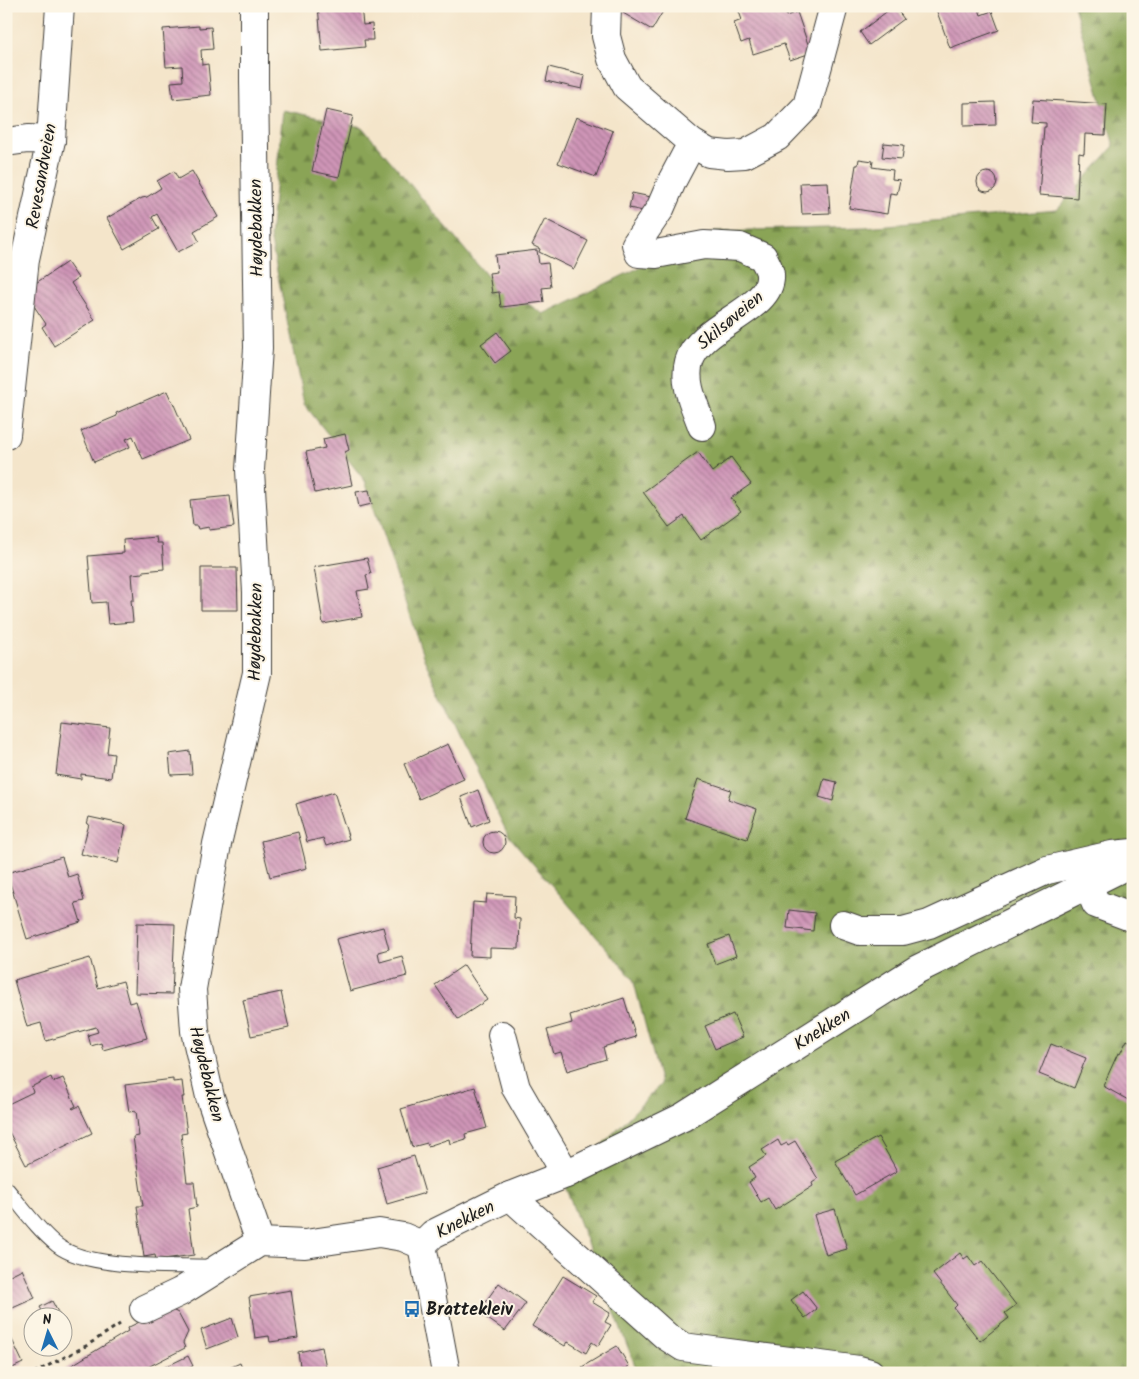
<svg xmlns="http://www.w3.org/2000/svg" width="1139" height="1379" viewBox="0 0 1139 1379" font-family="Kalam,sans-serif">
	<defs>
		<pattern id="forest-firs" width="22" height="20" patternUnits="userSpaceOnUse" patternTransform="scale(1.25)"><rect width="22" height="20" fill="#8aa456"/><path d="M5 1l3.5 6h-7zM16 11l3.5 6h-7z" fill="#708546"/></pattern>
		<pattern id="building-back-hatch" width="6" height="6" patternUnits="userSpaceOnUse" patternTransform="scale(1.25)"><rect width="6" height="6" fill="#cf95b7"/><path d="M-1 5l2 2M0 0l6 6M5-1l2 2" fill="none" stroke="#a77994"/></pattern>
	</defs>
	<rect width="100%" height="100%" fill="#fcf5e5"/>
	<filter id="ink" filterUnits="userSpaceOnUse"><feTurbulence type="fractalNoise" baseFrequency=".02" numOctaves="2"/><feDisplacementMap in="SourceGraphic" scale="10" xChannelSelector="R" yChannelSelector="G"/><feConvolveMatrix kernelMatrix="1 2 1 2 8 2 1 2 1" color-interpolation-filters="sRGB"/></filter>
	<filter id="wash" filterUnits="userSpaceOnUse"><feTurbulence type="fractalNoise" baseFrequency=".0096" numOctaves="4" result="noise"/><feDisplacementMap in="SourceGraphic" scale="20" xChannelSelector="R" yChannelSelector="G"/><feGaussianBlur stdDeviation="1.12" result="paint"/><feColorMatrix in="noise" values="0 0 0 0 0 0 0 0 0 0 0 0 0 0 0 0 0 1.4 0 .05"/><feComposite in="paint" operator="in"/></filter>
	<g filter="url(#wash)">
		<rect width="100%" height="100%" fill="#f4e5ca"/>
		<path fill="url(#forest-firs)" stroke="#536039" d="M1074,6H1133V1373H638L564,1184L661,1084L633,979L508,835L424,659L365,481L304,404L270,237L283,110L362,127L487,276L543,314L715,231L865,227L1057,210L1114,146Z"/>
		<g id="blocks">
			<path fill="url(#building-back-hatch)" d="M318,6H361L363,25L372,24L373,40H364L365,47L322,51Z
				M627,6H666L652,30L623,13Z
				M737,6H783L786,16L797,12L811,53L790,60L784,44L753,54L749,40L741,43L734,23L742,20Z
				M894,6L904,19L869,45L860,32Z
				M944,6H978L981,15L992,11L999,30L950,48L936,9Z
				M199,26V28L211,27L213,49L201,50L202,65L208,64L211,95L173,99L171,82L183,81L182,66L166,67L163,29Z
				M549,67L585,76L582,89L546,81Z
				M1033,99L1107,104L1105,135L1085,134L1084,154L1079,153L1077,198L1039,195L1044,127H1046V123L1031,122Z
				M995,102L996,125L964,126V103Z
				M326,110L353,116L339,177L312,171Z
				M576,117L613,131L596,177L558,163Z
				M884,143L904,145L902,159L882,157Z
				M859,159L873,161L872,167L893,170L892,179L900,180L897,194L890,193L887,214L849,208L856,165H858Z
				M174,171L178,179L192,171L218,217L194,231L199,241L178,252L157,214L152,217L159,229L124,249L107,218L142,198L147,197L161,188L157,181Z
				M977 182a10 10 0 1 1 20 0a10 10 0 1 1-20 0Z
				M828,182L830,213L802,214L800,183Z
				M632,193L651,197L648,212L629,208Z
				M545,219L588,241L574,269L539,252L540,249L532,245Z
				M537,250L539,264L548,263L551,287L542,288L544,302L501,307L499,292L492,293L489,273L497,272L495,255Z
				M67,262L78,278L71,283L95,320L54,346L42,327L46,324L24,291Z
				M497,332L511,351L495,363L481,344Z
				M167,391L171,400H172L189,440L143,459L133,436L126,439L130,447L94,462L81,431L117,416L116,413Z
				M345,434L349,450L345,452L352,485L315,493L306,452L325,448L323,439Z
				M698,452L712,472L731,457L751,484L731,498L741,511L701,540L684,516L669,527L643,492Z
				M369,490L372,504L359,507L356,492Z
				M230,496L234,527L209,530V527L198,529L197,526H193L190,500Z
				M156,537L157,543H162L164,569L143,571V573L132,574L134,600H131L133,622L108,624L106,602L92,603L88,556L124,553L123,540Z
				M367,558L371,574L366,575L369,589L357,591L362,617L323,624L314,567Z
				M201,568H237L238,610H201Z
				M62,722L110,728L107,753L114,754L111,778L81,774V779L56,775Z
				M448,744L464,779L419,799L404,764Z
				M190,751L192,774L171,775L169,754Z
				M698,779L731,790L728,799L757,809L747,839L685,818Z
				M824,779L837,782L833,801L819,797Z
				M478,790L489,820L472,827L461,797Z
				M334,792L349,839L326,846L323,838L307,842L296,804Z
				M89,817L126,825L118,863L81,854L89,824H87Z
				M483 842a11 11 0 1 1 22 0a11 11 0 1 1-22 0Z
				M298,832L307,868L270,877L261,841Z
				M62,857L68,877L77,874L84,901L75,903L81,922L27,939L7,873Z
				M487,894L515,896L514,918L520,919L519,949L490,948V957L470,956L473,902L486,903Z
				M789,910L815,913L813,931L787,928Z
				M137,923L175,924L172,994L135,993Z
				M383,927L389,949L378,952L380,962L402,956L407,976L350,991L336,939Z
				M729,936L736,956L715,964L708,944Z
				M90,958L98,988L123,981L129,1003L136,1001L147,1038L103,1050L101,1043L91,1046L88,1035L98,1032L96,1027L46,1041L41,1023L27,1027L14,980Z
				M464,965L487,1000L458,1019L435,985Z
				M281,992L289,1028L251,1036L243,1000Z
				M624,998L636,1037L603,1047L606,1059L567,1071L561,1052L554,1054L547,1030L572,1023L570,1015Z
				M733,1014L743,1037L715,1049L705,1026Z
				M1127,1040L1133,1043V1095L1130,1101L1103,1086L1118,1053L1120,1054Z
				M1051,1044L1086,1058L1074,1088L1039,1074Z
				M51,1077L53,1082L63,1078L76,1106L72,1108L73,1109L79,1106L92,1133L26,1165L6,1126V1105L33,1092L31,1087Z
				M173,1079V1082L182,1081L184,1097H182L187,1133L181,1134L187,1182H194L197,1207L188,1209L194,1255L156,1260L155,1255L144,1257L137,1206H143L133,1137L139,1136L136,1111L129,1112L125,1085Z
				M475,1087L487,1128L465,1134L466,1139L450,1144L449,1139L428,1146L427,1143L412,1147L401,1109Z
				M878,1137L897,1171L855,1195L835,1161Z
				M778,1140L781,1146L787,1143L788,1145L795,1141L818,1179L812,1183L813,1186L775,1210L768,1198L761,1202L749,1182L755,1178L749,1167L766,1156L762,1150Z
				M414,1156L425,1193L387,1204L377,1167Z
				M835,1209L847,1249L826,1255L814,1215Z
				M960,1253L964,1259L968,1256L975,1266L982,1261L1016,1305L1005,1313L1009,1318L980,1341L954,1308L957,1305L933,1274Z
				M22,1269L35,1298L6,1311V1277Z
				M563,1276L596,1296L592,1302L610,1313L605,1322L611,1325L598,1346L592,1342L586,1353L568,1342L565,1346L532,1326Z
				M499,1283L526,1303L505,1331L478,1312Z
				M291,1290L298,1338L270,1342L269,1336L255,1338L249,1297Z
				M803,1291L817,1309L805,1318L791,1300Z
				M52,1301L60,1316H45L40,1307Z
				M168,1308L178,1313L188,1332L183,1343L185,1348L148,1367L150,1370L144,1373H59L128,1331L127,1328Z
				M232,1318L238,1337L207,1349L201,1330Z
				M6,1327L23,1363L6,1371Z
				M617,1346L629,1366L618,1373H586L582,1367Z
				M322,1347L327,1373H301L298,1352Z
				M188,1356L193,1366L179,1373H159L161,1369Z
				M240,1363L244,1373H219Z"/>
		</g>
	</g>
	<g filter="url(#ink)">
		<use href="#blocks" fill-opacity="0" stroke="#3c3a36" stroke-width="1"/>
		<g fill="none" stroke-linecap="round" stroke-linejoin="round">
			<g stroke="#3c3a36" stroke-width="16">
				<path id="service" d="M6,1188C22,1207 37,1229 57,1245C88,1270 174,1265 214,1267"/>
			</g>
			<g stroke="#3c3a36" stroke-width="30">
				<path id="minor" d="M254,6V81L258,348L250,470L257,592V673L217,844L192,989L195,1031L210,1097L260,1242
					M607,6L606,36L612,59L627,87L692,143L709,153L728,155L745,154L777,137L807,106L834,6
					M6,142L28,139L51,140
					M692,143L673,179L660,209L636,244L639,253L656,254L704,245L740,247L763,257C765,262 770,269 770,275C773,310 699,325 689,362C683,384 695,406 702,426
					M1088,885L1096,904L1133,918
					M843,925L860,931H903L929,924L1047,870L1112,855L1133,853
					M502,1035L516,1088L566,1174
					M510,1196L666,1336L683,1347L859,1370L870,1373
					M144,1309L180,1292L260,1242L305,1244L379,1233L403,1237L422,1245"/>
			</g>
			<g stroke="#3c3a36" stroke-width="30">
				<path id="secondary" d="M6,435L25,259L51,140L60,6
					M446,1373L422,1245L433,1234L510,1196L566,1174L683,1117L916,970L1121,868L1133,858"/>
			</g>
			<path stroke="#3c3a36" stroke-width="3" stroke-dasharray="4 4" stroke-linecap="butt" d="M34,1373L86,1346L120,1324"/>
			<use href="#service" stroke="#fff" stroke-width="14"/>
			<use href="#minor" stroke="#fff" stroke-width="28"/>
			<use href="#secondary" stroke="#fff" stroke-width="28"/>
		</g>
	</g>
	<defs>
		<g id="bus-bare" transform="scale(1.35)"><path d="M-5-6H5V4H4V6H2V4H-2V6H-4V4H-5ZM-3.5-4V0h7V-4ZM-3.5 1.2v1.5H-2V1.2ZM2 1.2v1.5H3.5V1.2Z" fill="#1f6fb2" stroke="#fcf5e5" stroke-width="2.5" paint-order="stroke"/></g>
	</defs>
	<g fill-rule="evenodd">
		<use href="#bus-bare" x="412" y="1309"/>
	</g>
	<g text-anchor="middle" stroke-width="4" stroke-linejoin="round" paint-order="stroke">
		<g font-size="18" fill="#1c1c1c" stroke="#fcf5e5">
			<text transform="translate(41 176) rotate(-80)" y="6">Revesandveien</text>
			<text transform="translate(256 228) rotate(-91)" y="6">Høydebakken</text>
			<text transform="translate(730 320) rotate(-40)" y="6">Skilsøveien</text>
			<text transform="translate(255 632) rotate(-89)" y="6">Høydebakken</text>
			<text transform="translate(822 1029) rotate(-32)" y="6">Knekken</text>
			<text transform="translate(207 1074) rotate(76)" y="6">Høydebakken</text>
			<text transform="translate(465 1219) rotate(-27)" y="6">Knekken</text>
		</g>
		<g font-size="18" font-weight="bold" fill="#1c1c1c" stroke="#fcf5e5" text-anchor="start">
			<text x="426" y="1315">Brattekleiv</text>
		</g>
	</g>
	<rect width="1139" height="1379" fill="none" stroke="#fcf5e5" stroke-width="25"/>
	<g transform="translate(48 1332) rotate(355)"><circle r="24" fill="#fcf5e5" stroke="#a29e95"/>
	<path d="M0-4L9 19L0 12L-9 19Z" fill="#1f6fb2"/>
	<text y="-8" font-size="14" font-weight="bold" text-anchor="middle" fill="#1c1c1c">N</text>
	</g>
</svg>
